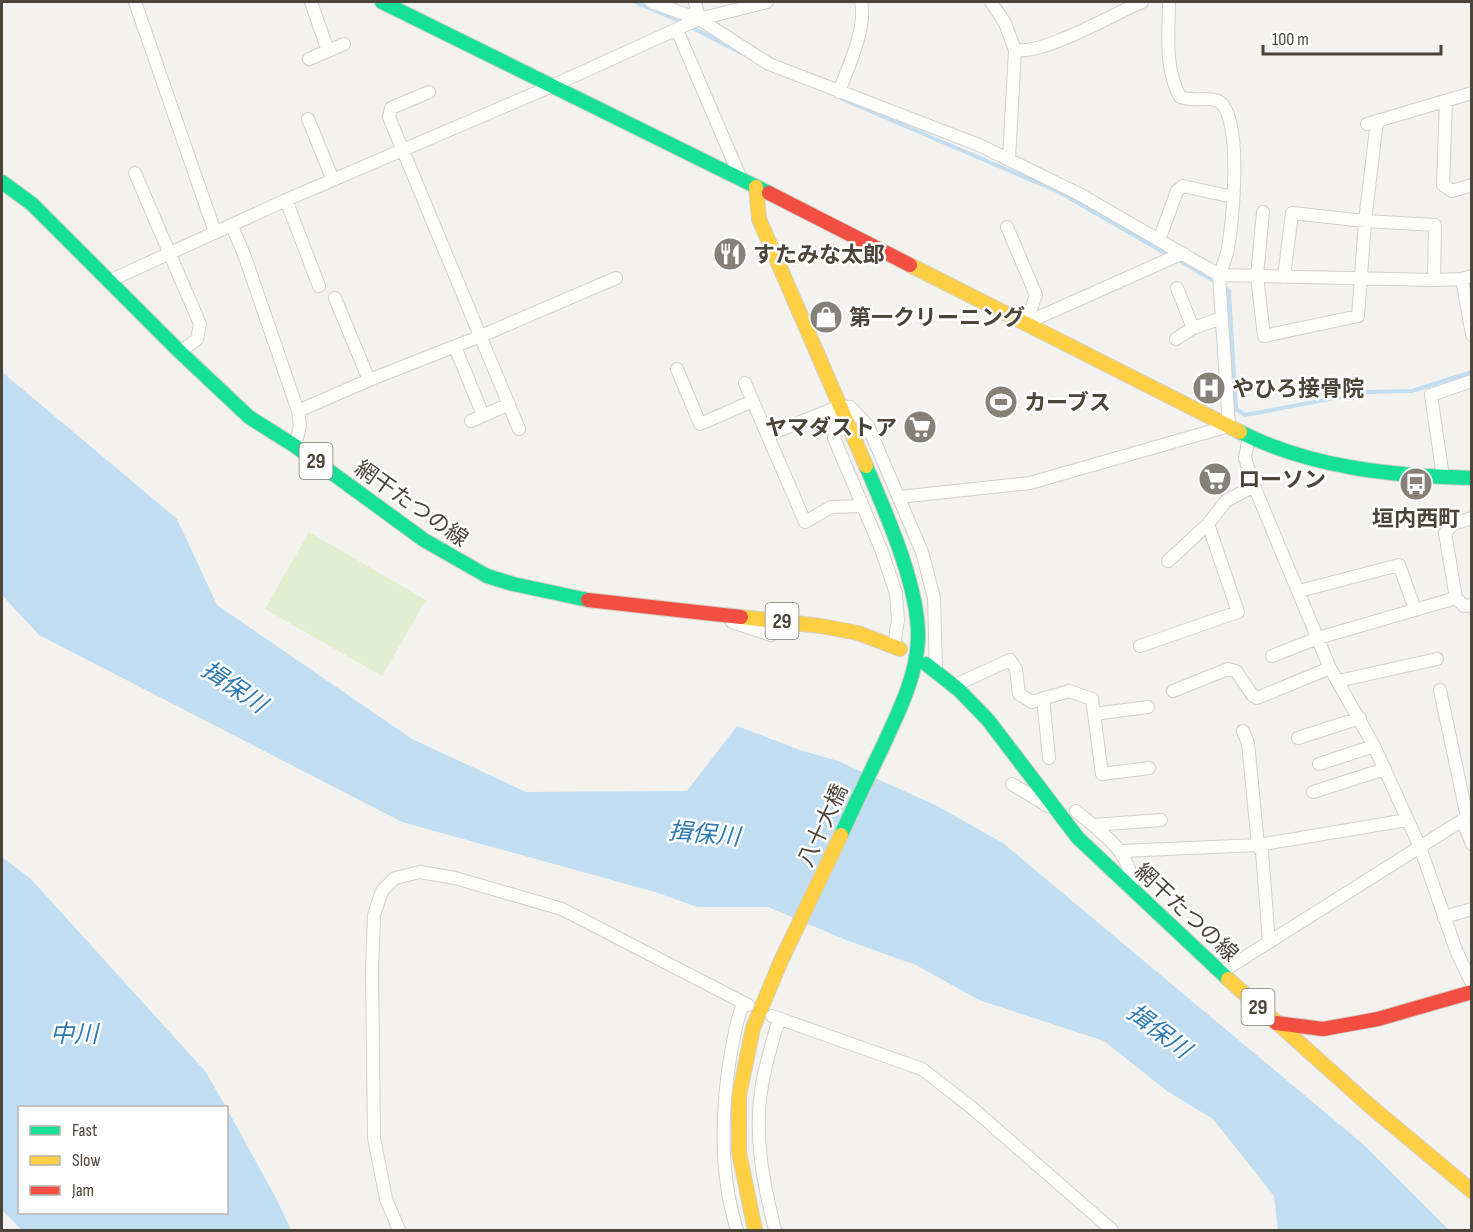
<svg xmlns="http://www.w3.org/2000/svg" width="1473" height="1232" viewBox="0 0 1473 1232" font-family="'Sofia Sans Condensed','Noto Sans JP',sans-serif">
	<rect width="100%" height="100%" fill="#f4f2ee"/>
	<path fill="#e1eecf" d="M309,532L426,600L382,676L265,609Z"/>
	<path fill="#c0ddf1" d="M2,372L177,519L217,605L412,739L526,792L687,791L737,726L800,750L838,761L937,806L1003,843L1364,1145L1449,1230H1278L1274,1196L1213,1119L1167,1091L1104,1041L979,1000L916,965L846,940L768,907H697L655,892L402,822L39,635L2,595Z
		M2,857L30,878L205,1071L226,1107L20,1108V1212H226L227,1109L276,1198L291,1230H22L2,1210Z"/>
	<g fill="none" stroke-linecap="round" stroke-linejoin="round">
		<path stroke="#c0ddf1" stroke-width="4" d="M635,2L684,23
			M691,27L745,55
			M842,99L1059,192L1170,256
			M1177,259L1217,283
			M1223,287L1229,291L1236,409L1245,415L1368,392L1412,391L1472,372"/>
		<g stroke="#d2d0cb" stroke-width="14">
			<path id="street" d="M135,2L215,232
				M311,2L328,51
				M651,2L699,19L769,64L979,145L1081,195L1219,275L1434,280L1462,279L1472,276
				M695,2L699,19
				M991,2L1005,23L1015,50L1009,159
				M677,30L741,179
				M1015,50C1044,55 1113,14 1142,2
				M309,59L344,44
				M429,92L391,108L389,117L519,429
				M839,92C848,67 867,28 861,2
				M1446,101L1443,185L1452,191L1472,185
				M308,119L333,180
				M1367,124L1472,93
				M135,173L200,324L197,339L180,352
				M286,200L319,286
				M1263,212L1257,276L1264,336L1358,316L1365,221L1377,121
				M232,226L245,257L298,411L300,426L295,446
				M1007,227L1036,295L1026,323
				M1159,240L1177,191L1183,186L1233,197
				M1284,277L1292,213L1365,221L1435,225L1434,280
				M1462,279L1472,335
				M109,281L286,200L552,86L699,19L767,2
				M1177,288L1193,328
				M335,298L369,380
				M1026,323L1183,253
				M1176,339L1193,328L1222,318
				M455,347L483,415
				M677,369L700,424L753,401
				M745,383L805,522L831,507L862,506
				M840,406L834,438L881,549L896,593L898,620L894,646
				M298,411L369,380L481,336L616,278
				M471,421L509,404
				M768,435L840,406L850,407L868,426L922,552L934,598L936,671
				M1249,436L1245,458L1254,486L1330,668L1374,746L1420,847L1456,950L1472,984
				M1443,477L1431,395L1472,381
				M899,497L1030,483L1229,426L1219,275C1222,268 1225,260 1227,253C1233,226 1243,120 1220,102C1212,96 1193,102 1180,97C1164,67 1169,34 1169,2
				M1168,561L1208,524L1226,501L1254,486
				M1299,591L1399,565L1415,609
				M1456,598L1445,533L1453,524L1472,518
				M732,622L771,635
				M1140,646L1238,612L1208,524
				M1272,656L1318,638L1456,598L1464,606L1472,605
				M1338,681L1437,659
				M953,686L1010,660L1016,669L1019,694L1032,702L1069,691L1092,699L1102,774L1149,768
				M1440,690L1467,817
				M1173,691L1228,669L1236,671L1253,696L1257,698L1330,668
				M1043,698L1049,758
				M1094,714L1148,707
				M1243,731L1248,743L1258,845L1262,852L1269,942
				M1298,738L1360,718
				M1319,764L1374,746
				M1012,784L1048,806
				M1313,792L1385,769
				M1076,811C1105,836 1131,850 1133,891
				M1462,820L1472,844
				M1093,825L1161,820
				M1122,851L1258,845L1407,820
				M1444,917L1472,909
				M1220,973L1472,814
				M772,1016L922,1069L971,1107L1112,1230
				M399,1230L386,1199L374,1138L372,970L374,915L382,891L395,878L420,872L455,878L562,909L748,1005
				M737,1230C719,1173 721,1111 731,1052C734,1036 737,1019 743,1003
				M775,1230C764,1186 754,1138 761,1092C764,1067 772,1043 779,1019"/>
		</g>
		<g stroke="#d3cfc5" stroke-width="16">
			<path id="fast" d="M382,2L769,193
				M2,182L32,204L180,352L249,417L295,446L424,540L487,576L513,584L588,600
				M1240,432C1312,468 1393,476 1472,478
				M926,664L959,690L988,720L1078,838L1228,979
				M841,835C854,806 868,777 882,748C898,713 916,679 918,640C920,589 886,513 866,466"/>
		</g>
		<g stroke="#d3cfc5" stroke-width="16">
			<path id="slow" d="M756,187L759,219L866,466
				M910,265L1240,432
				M741,617L821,626L858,633L900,649
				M1228,979L1370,1106L1472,1191
				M755,1230L739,1152V1096L753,1028L780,963L841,835"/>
		</g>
		<g stroke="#d3cfc5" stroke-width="16">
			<path id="jam" d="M769,193L910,265
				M588,600L741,617
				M1276,1023L1323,1029L1378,1019L1472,992"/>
		</g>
		<use href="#street" stroke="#fdfdfc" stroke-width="12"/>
		<use href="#fast" stroke="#16e098" stroke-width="14"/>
		<use href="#slow" stroke="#ffcf43" stroke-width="14"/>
		<use href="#jam" stroke="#f24e42" stroke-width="14"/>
	</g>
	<defs>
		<g id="restaurant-disc" transform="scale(1.725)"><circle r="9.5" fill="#868178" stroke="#fff"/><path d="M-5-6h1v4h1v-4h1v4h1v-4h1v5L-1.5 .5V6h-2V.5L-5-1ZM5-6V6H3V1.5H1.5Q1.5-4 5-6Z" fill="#fff"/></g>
		<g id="shop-disc" transform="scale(1.725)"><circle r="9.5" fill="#868178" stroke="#fff"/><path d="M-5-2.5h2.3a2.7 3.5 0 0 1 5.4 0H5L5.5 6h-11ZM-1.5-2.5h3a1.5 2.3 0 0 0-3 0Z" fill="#fff"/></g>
		<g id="hospital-disc" transform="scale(1.725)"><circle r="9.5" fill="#868178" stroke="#fff"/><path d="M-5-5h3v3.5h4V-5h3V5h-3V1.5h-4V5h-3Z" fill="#fff"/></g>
		<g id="stadium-disc" transform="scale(1.725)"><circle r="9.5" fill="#868178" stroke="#fff"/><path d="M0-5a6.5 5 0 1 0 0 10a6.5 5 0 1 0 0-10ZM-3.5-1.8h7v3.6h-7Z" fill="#fff"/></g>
		<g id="supermarket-disc" transform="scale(1.725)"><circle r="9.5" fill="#868178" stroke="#fff"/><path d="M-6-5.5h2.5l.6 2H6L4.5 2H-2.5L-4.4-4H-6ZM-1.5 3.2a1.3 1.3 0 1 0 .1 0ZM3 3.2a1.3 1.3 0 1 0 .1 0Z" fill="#fff"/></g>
		<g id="bus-disc" transform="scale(1.725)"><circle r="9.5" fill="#868178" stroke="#fff"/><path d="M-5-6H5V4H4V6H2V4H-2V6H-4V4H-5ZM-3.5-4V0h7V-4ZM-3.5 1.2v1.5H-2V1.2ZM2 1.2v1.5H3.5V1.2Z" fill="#fff"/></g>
	</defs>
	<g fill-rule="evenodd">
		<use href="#restaurant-disc" x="730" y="254"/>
		<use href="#shop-disc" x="826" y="317"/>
		<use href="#hospital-disc" x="1209" y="388"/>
		<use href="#stadium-disc" x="1001" y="402"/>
		<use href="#supermarket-disc" x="920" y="427"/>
		<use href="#supermarket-disc" x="1215" y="479"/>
		<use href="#bus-disc" x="1416" y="484"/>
	</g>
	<g text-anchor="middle" stroke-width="5" stroke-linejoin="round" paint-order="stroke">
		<g fill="#fff" stroke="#817c74" stroke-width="1.5">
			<rect x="299.5" y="443" width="33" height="36" rx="4.5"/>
			<rect x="765.5" y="603" width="33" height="36" rx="4.5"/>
			<rect x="1241.5" y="989" width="33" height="36" rx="4.5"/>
		</g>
		<g font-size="21" font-weight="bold" fill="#4b4439">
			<text x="316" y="468">29</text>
			<text x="782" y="628">29</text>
			<text x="1258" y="1014">29</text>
		</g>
		<g font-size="22" font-weight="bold" fill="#4b4439" stroke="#fff" text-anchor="start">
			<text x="753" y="262">すたみな太郎</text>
			<text x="849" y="325">第一クリーニング</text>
			<text x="1232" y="396">やひろ接骨院</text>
			<text x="1024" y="410">カーブス</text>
			<text x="897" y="435" text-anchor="end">ヤマダストア</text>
			<text x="1238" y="487">ローソン</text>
			<text x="1416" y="526" text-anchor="middle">垣内西町</text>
		</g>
		<g font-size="22" fill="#4b4439" stroke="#fff">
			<text transform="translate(412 503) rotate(35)" y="8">網干たつの線</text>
			<text transform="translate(822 825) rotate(-65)" y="8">八十大橋</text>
			<text transform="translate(1187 912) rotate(43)" y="8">網干たつの線</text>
		</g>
		<g font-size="24" font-style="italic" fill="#2e7ab2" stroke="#fff">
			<text transform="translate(234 687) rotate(34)" y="8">揖保川</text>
			<text transform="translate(704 834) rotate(5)" y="8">揖保川</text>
			<text transform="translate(1159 1031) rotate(37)" y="8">揖保川</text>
			<text x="74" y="1042">中川</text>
		</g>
	</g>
	<rect width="1473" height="1232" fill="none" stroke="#4b4439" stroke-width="6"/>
	<rect x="18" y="1106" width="210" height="108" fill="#ffffff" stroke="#b7b4b0" stroke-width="1.5"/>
	<rect x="30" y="1126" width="30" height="9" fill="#16e098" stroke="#b7b4b0" stroke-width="1.5"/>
	<text x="72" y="1136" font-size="18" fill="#4b4439">Fast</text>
	<rect x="30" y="1156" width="30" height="9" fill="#ffcf43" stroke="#b7b4b0" stroke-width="1.5"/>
	<text x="72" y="1166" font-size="18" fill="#4b4439">Slow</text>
	<rect x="30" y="1186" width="30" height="9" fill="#f24e42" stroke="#b7b4b0" stroke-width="1.5"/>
	<text x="72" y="1196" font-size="18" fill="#4b4439">Jam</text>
	<path d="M1263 45v9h178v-9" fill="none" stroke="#4b4439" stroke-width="3"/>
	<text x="1272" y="45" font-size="18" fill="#4b4439" stroke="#ffffff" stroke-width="4.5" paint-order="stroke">100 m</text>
</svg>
